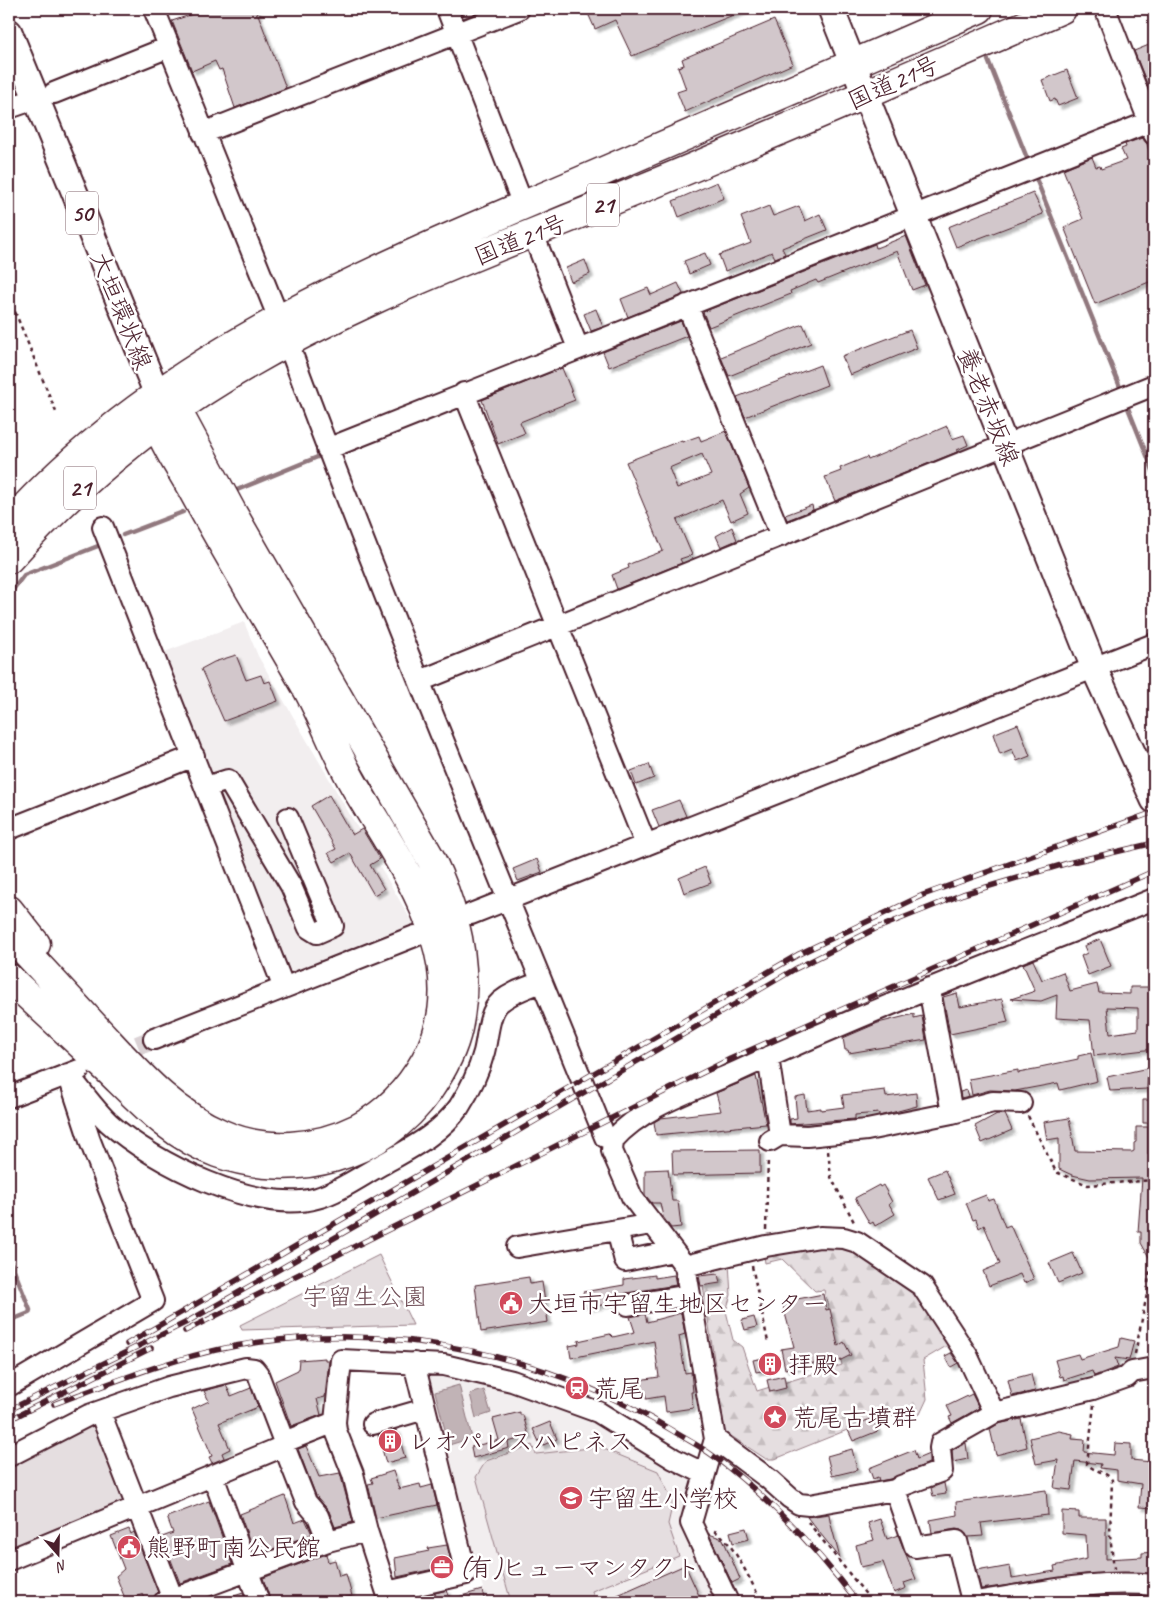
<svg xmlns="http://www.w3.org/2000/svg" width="1163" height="1611" viewBox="0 0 1163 1611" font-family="Caveat,'Klee One',sans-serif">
	<defs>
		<pattern id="forest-firs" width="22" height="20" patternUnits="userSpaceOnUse" patternTransform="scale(1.25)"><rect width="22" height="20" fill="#e5dee0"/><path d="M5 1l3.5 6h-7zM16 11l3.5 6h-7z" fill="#c6bec0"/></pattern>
		<filter id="shadow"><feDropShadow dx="3.5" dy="3.5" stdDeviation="1" flood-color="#0004"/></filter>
	</defs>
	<rect width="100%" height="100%" fill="#fff"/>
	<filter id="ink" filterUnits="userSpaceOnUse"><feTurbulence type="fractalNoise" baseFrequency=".02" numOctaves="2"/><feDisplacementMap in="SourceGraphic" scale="10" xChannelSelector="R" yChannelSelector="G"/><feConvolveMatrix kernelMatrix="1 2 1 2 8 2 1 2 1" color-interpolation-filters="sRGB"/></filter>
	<g filter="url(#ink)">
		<path fill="#f2eeef" d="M244,622L258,656L415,927L299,973L282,967L159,654Z
			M434,1370L517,1390L592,1417L694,1477L681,1519L719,1602H487L479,1574L474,1575L423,1383Z"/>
		<path fill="url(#forest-firs)" stroke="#987e86" d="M822,1244L858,1250L907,1284L950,1344L923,1360L927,1399L920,1414L905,1419L889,1414L882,1416L775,1459H766L725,1432L702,1279L706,1271L729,1263L731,1295L726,1311L733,1340L742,1347L757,1391L842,1365L824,1290L815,1291L782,1259L765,1263L764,1256Z"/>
		<path fill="#e5dee0" stroke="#987e86" d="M379,1255L413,1325L242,1330L240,1325Z
			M89,1421L97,1424L125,1501L9,1554V1462Z
			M532,1445L536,1454L599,1447L658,1471L673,1502L668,1524L679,1556L592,1591L595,1602H511L476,1477L486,1461Z"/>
		<path fill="#c1b3b6" stroke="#91787e" d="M459,1385L472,1438L449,1445L435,1392Z
			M484,1390L491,1413L476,1418L470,1394Z"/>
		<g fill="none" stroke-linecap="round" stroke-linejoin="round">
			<path stroke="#91787e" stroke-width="4.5" d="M988,60L1027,158
				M1037,181L1120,387
				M1128,408L1154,473
				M232,492L320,456
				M123,535L183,512
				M9,595L24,575L98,546
				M9,1257L30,1310L29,1313L9,1321"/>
		</g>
		<path fill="#d2c7cb" stroke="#4a1f2b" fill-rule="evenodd" filter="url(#shadow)" d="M208,9H256L286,88L235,108L222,69L219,70L215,61L192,71L172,21Z
			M460,9H487L463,18Z
			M586,9H748L632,56L615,20L595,29Z
			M774,20L793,64L685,112L677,92L686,89L678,67L684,65L682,59Z
			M1154,43V101L1134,51Z
			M1067,70L1078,98L1058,106L1055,99L1050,101L1042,80Z
			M1142,138L1147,144L1154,168V280L1095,304L1064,227L1083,219L1063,169L1092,157L1096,167L1100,166L1101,169L1126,160L1121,149L1126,147L1125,144Z
			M717,182L724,198L679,217L673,201Z
			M1033,193L1043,214L956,247L948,227Z
			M769,206L773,216L799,206L805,221L820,214L827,230L782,248L785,254L775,258L772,252L725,271L719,255L751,243L741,217Z
			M906,236L925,285L912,290L897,251L818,283L816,280L790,291L791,294L709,327L703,312L875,244L876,248Z
			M705,253L710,265L689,274L684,261Z
			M585,260L590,274L571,282L566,268Z
			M678,283L683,294L680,296L628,317L621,299L648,288L651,295Z
			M596,309L603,327L591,331L584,314Z
			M681,321L687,336L609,367L603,352Z
			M803,324L811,343L729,376L721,357Z
			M910,330L917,348L850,375L842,356Z
			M820,365L827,385L745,417L737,397Z
			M562,368L575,400L520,422L525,433L498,444L482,400Z
			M947,426L952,439L964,435L968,445L957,450V452L835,501L825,477L841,471L840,468L867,457L868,460Z
			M726,431L749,488L740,494L748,513L731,521L722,500L677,520L692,555L680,559L682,563L617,589L612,575L629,568L628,565L632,563L663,551L626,462L682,440V442L699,436L701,441ZM702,454L711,475L677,488L669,468Z
			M812,505L813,510L787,520L785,515Z
			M732,527L737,540L721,547L716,536Z
			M236,655L246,680L261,675L264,683L270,681L278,701L224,721L201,669L214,662Z
			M1018,724L1030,756L1017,761L1012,749L1000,754L993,734Z
			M649,764L654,778L636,785L631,771Z
			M329,795L352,835L362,829L380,859L370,865L384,889L374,895L350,853L334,862L328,853L336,849L311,806Z
			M679,800L686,816L659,827L652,810Z
			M537,859L542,872L518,881L513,869Z
			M705,867L711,883L684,893L679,878Z
			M1100,939L1111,966L1088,975L1081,956L1087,953L1084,946Z
			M1033,960L1042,980L1063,972L1070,991L1097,984L1099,993L1130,994V987H1154V1049L1094,1056L1090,1020L1056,1018L1057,995L1041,1001L1011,999L1035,991L1023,964ZM1107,1007L1138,1008V1030L1110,1034Z
			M957,993L960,1007L1002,999L1008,1022L950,1034L943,997Z
			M914,1014V1018L922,1016L926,1040L849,1053L848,1050H845L843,1038L878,1023Z
			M1091,1053L1097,1081L1060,1090L1058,1083L1015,1091L990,1090L972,1095L969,1079L1018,1070V1073L1040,1069V1067L1078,1059V1056Z
			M1148,1068L1147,1089L1110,1091L1107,1077Z
			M756,1076L766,1124L656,1135L654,1122L661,1118L721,1111L716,1093Z
			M885,1090L886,1097L916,1093L917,1106L879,1116V1113L855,1115V1119L790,1124V1119L797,1118L795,1097L805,1095L807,1110L821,1108V1110L844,1107L842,1095Z
			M967,1090L969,1096L961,1098L960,1092Z
			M1143,1100H1154V1123H1143Z
			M997,1114H1005L1012,1130L982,1143L975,1126Z
			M1069,1118L1075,1151L1132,1152L1134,1151V1143L1136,1142V1127H1148V1154H1154V1266L1141,1243V1232H1138L1142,1178L1090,1179L1072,1175L1059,1169V1138L1047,1140L1044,1122Z
			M760,1150V1173L673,1175L672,1151Z
			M668,1169L672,1201H678L681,1227L671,1228L663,1217L660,1203H652L645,1195V1170Z
			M945,1170L955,1194L939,1200L928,1177Z
			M879,1185L880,1187L883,1185L892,1202L889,1204L895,1214L875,1226L873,1222L870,1224L855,1198Z
			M986,1195L988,1201L994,1199L1005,1227L1010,1225L1034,1279L1024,1283L1020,1274L989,1286L983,1271L1000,1264L984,1225L979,1228L976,1219L973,1220L966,1203Z
			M1073,1253L1082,1273L1058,1283L1049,1263Z
			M718,1274L720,1283L701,1286L699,1276Z
			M655,1275V1278L674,1275L676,1285L626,1293L620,1296L617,1302L586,1308L583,1292L624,1285V1279Z
			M529,1277L530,1284L542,1282L548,1322L481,1332L475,1285Z
			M823,1294L826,1310L830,1309L838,1346L844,1342L851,1355L839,1361L838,1358L785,1369L781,1349L794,1347L782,1302Z
			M681,1313L685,1334L679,1336L685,1373L691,1372L693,1392H691L693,1408L666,1412L664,1396L646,1399L645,1392L640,1393L638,1380L659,1377L654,1341L571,1358L569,1346L579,1344L578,1341L610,1334L613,1337L635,1332L630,1317L645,1314L647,1322Z
			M754,1317L757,1327L745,1330L742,1320Z
			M1121,1338L1134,1341L1129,1360L1115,1358L1118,1367L1094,1376L1092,1371L1064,1380L1063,1376L1060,1377L1055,1360L1078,1354L1080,1359L1119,1347Z
			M951,1353L958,1363L951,1367L945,1356Z
			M325,1358V1360H329L325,1397L317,1399L321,1415L291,1426L275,1381L298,1370L299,1360Z
			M764,1358L767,1370L756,1372L753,1360Z
			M1031,1374L1035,1391L1012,1396L1008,1380Z
			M784,1376L786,1388L770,1392L767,1380Z
			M226,1385L231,1396L251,1388L258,1407L219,1423L230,1449L222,1453L224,1458L212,1463L209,1457L212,1456L192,1409L209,1401L204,1391Z
			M972,1394L979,1408L952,1423L949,1417L952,1416L947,1406Z
			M520,1412V1415H523L529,1436L508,1442L509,1448L473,1458L471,1447L499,1440L493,1419Z
			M873,1418L878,1431L853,1441L847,1428Z
			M1021,1419L1027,1447L996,1455L990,1429L998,1424Z
			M550,1422L557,1439L541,1446L533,1429Z
			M397,1430L405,1458L386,1463L378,1435Z
			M1059,1431L1073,1434L1072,1439L1085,1440L1084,1452L1114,1455L1115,1443L1131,1444V1460L1152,1462L1151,1476L1154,1475V1508L1139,1507L1141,1484L1117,1480V1470L1100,1468L1101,1464L1075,1461L1071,1490L1054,1488L1058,1460L1036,1464L1030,1438Z
			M966,1443L968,1459L953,1462L952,1450Z
			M306,1446L319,1477L340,1473L353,1522L335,1527L329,1511L316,1496L298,1449Z
			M852,1449L857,1470L832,1476L827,1456Z
			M914,1450L917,1459L929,1454V1463L890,1479L879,1481L878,1477L873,1479L869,1468Z
			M393,1471L399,1489L420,1484L421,1488L432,1485L437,1505L376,1518L368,1484L373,1483L371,1478Z
			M944,1483L946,1494L933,1496L931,1488Z
			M1046,1490L1048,1515L981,1523L983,1536L968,1537L961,1530L956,1529L932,1533L930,1520L957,1515L956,1502Z
			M285,1496L294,1523L305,1519L312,1534L255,1556L240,1514Z
			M209,1501L232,1564L180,1583L162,1537L173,1533L167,1517Z
			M1062,1511L1079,1512V1518H1106V1559L1142,1557V1553L1154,1552V1573L1086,1574L981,1589L976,1570L988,1568V1570L1010,1566L1012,1578L1055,1571L1054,1566L1087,1559L1086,1535L1062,1533Z
			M829,1514L830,1521L840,1558L807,1517Z
			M880,1519L887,1539L898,1535L916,1579L904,1583L906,1588L894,1593L883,1562L861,1567L856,1545L874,1540L868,1523Z
			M746,1528L749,1539L733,1543L730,1532Z
			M129,1529L131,1534L134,1532L158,1592L153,1599L146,1601L143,1594L126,1601L116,1576L124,1569L111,1536Z
			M709,1534L723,1539L740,1579L732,1583Z
			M447,1545L452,1565L397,1577L395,1558L429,1551L428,1548Z
			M326,1554L328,1562L335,1560L339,1576L346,1574L352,1596L318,1602H271L263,1578Z
			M685,1565L702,1602H602Z
			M447,1590L451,1602H437L435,1593Z
			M482,1590L485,1602H451V1599Z
			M243,1593L246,1602H221L220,1601Z
			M215,1596L218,1602H200V1601Z
			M1127,1596L1154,1597V1602H1127Z
			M1098,1597L1099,1602H1076L1075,1599Z"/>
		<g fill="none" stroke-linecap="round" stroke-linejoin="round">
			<path stroke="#dbd2d5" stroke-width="20" stroke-dasharray="20 10" stroke-linecap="butt" d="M110,1057L154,1039"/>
			<g stroke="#4a1f2b" stroke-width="24">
				<path id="minor" d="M154,9L279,319
					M447,9L523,205
					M1106,11L1154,134
					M54,93L169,47
					M9,108L35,99
					M203,133L519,9
					M533,234L578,348
					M687,305L781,536
					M288,343C387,610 498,873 605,1137L613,1140L612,1151L632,1197L685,1266L715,1439L705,1474
					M464,393L646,845
					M327,449L1154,120
					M103,527L284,988
					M420,681L1154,385
					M206,787L228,780L291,886L309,928L317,933L333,926L288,818
					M9,829L194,756
					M471,914L1154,644
					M929,988L952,1113
					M154,1039L415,936
					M768,1057L780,1135
					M68,1074C81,1090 94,1109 109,1123C153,1163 258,1215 317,1198C339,1192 361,1176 381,1165C409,1149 440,1134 459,1107C470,1090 479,1071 484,1052C488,1037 488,1013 500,1002C512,992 526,988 541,982
					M9,1097L79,1070
					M613,1140C644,1105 696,1090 738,1071C874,1008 1015,955 1154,899
					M770,1141L780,1135L807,1136L867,1130L952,1113L993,1102L1021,1103
					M652,1224L617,1230L625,1261L673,1251
					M517,1247L617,1230
					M685,1266L766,1246L820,1237L844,1238L857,1242L922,1286L967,1355L994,1413
					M628,1305L690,1295
					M9,1386L153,1301L90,1141L71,1083
					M100,1412L174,1602
					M335,1422L336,1431L353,1474L367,1531L390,1602
					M373,1424L425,1409
					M715,1439L770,1480L790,1498L799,1504L809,1505L895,1490L901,1486L942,1471L940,1448L941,1443L994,1413L1093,1389L1127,1377L1132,1372L1154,1368
					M284,1442L335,1422L341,1360L444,1365L512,1381L598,1412L674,1459L705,1474L691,1523L728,1602
					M9,1456L89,1415L169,1387L246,1368L254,1369L258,1374L284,1442V1446
					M213,1476L259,1602
					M895,1490L915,1547L957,1541L972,1601L976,1602C1036,1593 1094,1579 1154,1585
					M9,1560L284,1446L306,1502L318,1516L328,1541
					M387,1592L466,1574L414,1363
					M164,1602L328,1541L367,1531"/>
			</g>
			<g stroke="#4a1f2b" stroke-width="29">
				<path id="major" d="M831,9L1094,668L1154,800
					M9,32L157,394"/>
			</g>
			<g stroke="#4a1f2b" stroke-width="31">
				<path id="highway" d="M9,524C159,356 373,269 576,183C710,125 845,68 979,9
					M9,559C66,496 133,438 204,391C339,304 494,250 641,189C782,131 922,70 1062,9
					M9,910L36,944
					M9,934C38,965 67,996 96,1028C134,1068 170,1112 222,1134C265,1153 316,1149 358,1128C387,1113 409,1089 425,1061C480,965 401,866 354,785C336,754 324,719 306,687C269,622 230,559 194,493C184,474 164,445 158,426C155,416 157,403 157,394L177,410L232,512L431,859C456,911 470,970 458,1028C453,1051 442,1071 429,1090C381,1158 295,1181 217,1153C173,1137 142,1103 109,1071C76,1040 42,1009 9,978"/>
			</g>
			<path stroke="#4a1f2b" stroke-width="2.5" stroke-dasharray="4 4" stroke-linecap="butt" d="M9,297L56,412
				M1028,1116L1056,1172L1088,1185L1154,1180
				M828,1151L831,1177L855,1224
				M766,1230L768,1158
				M752,1266L768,1342
				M1135,1354L1147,1294L1149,1274L1154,1260
				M1094,1405L1087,1464C1094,1472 1106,1471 1112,1480L1110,1535L1114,1569
				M808,1522L872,1602
				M714,1531C732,1538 752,1585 762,1602"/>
			<use href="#minor" stroke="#fff" stroke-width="20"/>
			<use href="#major" stroke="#fff" stroke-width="25"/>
			<use href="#highway" stroke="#fff" stroke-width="28"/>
			<g stroke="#4a1f2b" stroke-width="5.5">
				<path id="rail" d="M185,1331L730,1059L1154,871
					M127,1344L799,954L923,895L1154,812
					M54,1404C121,1379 189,1351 261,1342C404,1323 551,1357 673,1431C686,1439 700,1446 712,1455C768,1496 815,1547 857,1602
					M9,1410L185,1323L371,1217L795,969L875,929L963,894L1068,863L1154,843
					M9,1420L151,1348"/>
			</g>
			<use href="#rail" stroke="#fff" stroke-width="4" stroke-dasharray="11" stroke-linecap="butt"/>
		</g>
	</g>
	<defs>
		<g id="civic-disc" transform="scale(1.25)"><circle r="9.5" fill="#d1495b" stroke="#fff"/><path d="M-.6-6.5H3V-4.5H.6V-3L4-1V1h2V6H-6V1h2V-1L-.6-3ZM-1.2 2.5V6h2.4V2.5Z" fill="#fff"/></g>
		<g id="building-disc" transform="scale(1.25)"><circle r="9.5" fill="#d1495b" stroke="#fff"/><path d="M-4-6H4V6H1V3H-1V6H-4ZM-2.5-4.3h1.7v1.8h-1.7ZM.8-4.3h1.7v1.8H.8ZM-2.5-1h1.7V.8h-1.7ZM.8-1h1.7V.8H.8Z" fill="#fff"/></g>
		<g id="station-disc" transform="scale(1.25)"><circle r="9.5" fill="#d1495b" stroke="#fff"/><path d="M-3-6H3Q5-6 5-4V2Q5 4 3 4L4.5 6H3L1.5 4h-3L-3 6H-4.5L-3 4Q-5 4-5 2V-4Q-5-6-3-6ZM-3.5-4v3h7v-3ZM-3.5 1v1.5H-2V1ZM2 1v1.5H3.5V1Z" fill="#fff"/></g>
		<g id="sight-disc" transform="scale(1.25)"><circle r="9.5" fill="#d1495b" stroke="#fff"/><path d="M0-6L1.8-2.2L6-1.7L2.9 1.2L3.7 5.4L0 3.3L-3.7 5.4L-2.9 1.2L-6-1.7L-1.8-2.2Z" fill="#fff"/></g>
		<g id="school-disc" transform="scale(1.25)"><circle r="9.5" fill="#d1495b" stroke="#fff"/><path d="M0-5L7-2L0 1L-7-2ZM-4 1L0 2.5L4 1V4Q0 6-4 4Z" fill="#fff"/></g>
		<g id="office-disc" transform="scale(1.25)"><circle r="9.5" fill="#d1495b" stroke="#fff"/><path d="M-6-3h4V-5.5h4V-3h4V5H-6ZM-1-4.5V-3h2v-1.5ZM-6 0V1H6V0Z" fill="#fff"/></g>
	</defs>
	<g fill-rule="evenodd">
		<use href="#civic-disc" x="511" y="1303"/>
		<use href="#building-disc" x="770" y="1364"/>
		<use href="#station-disc" x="577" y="1388"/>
		<use href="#sight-disc" x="775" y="1417"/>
		<use href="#building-disc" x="390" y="1441"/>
		<use href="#school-disc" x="571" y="1498"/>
		<use href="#civic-disc" x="129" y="1547"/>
		<use href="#office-disc" x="442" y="1567"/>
	</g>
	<g text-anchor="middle" stroke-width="5" stroke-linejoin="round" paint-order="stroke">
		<g fill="#fff" stroke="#80626b" stroke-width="1">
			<rect x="587" y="183.5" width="32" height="43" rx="4"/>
			<rect x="66" y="191.5" width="32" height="43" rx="4"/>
			<rect x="64" y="466.5" width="32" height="43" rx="4"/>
		</g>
		<g font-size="24" font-weight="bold" fill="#4a1f2b">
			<text x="603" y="213">21</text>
			<text x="82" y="221">50</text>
			<text x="80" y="496">21</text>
		</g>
		<g font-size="25" fill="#4a1f2b" stroke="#fff">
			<text transform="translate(893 82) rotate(-24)" y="9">国道21号</text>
			<text transform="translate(520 239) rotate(-22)" y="9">国道21号</text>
			<text transform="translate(122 310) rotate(68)" y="9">大垣環状線</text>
			<text transform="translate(989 406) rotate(68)" y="9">養老赤坂線</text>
		</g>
		<g font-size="25" fill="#714f58" stroke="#fff">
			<text x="365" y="1305">宇留生公園</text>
		</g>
		<g font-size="25" fill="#4a1f2b" stroke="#fff" text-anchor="start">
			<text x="528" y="1312">大垣市宇留生地区センター</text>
			<text x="788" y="1373">拝殿</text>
			<text x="594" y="1397">荒尾</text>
			<text x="792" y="1426">荒尾古墳群</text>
			<text x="408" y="1450">レオパレスハピネス</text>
			<text x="588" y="1507">宇留生小学校</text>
			<text x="146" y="1556">熊野町南公民館</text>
			<text x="460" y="1576">(有)ヒューマンタクト</text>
		</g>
	</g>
	<rect width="1163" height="1611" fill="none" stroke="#fff" stroke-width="30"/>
	<rect x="15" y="15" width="1133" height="1581" fill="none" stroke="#4a1f2b" stroke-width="2" filter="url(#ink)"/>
	<g transform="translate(58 1554) rotate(160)" stroke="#ffffff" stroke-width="4" paint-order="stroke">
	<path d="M0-4L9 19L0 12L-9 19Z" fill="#4a1f2b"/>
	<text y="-8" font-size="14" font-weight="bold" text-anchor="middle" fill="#4a1f2b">N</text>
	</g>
</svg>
